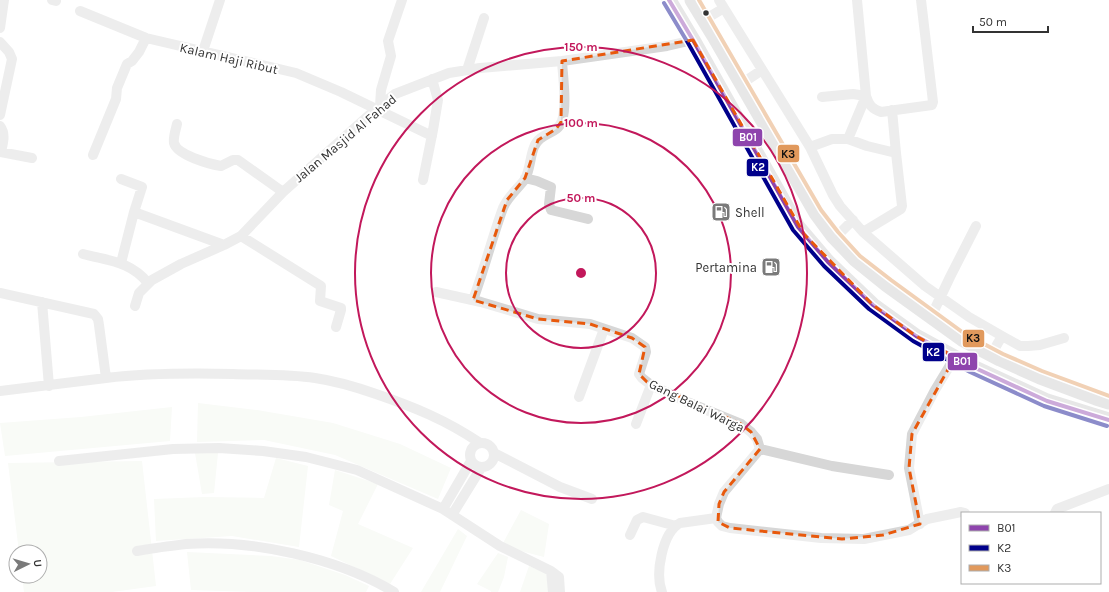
<svg xmlns="http://www.w3.org/2000/svg" width="1109" height="592" viewBox="0 0 1109 592" font-family="Karla,sans-serif">
	<rect width="100%" height="100%" fill="#fff"/>
	<path fill="#f1f5ed" d="M198,403L257,410L333,423L400,444L451,468L438,499L335,455L264,440L197,442Z
		M172,407L170,441L5,456L0,423L81,417Z
		M195,453H218L214,493L202,494Z
		M276,458L308,466L299,547L232,536L156,541L154,499L205,497L264,498Z
		M142,461L156,586L112,592H24L22,576H40V552H19L8,463Z
		M335,470L378,484L358,524L413,548L390,584L331,556L343,511L329,505Z
		M521,510L549,524L544,557L517,550L503,543Z
		M458,529L467,536L440,592H421Z
		M187,552L271,556L300,560L345,575L369,586L366,592H253L191,590Z
		M498,553L508,557L504,577L498,592H491V591L477,584Z
		M529,566L546,573L549,592H520Z"/>
	<g fill="none" stroke-linecap="round" stroke-linejoin="round">
		<path stroke="#d7d7d7" stroke-width="10" d="M52,0L56,1
			M719,0L810,147L833,195L840,206L863,232L925,286L969,317L1002,336L1020,346H1028L1040,345L1064,338
			M80,11L146,38L296,73L341,92L432,136
			M704,20L724,8
			M0,28L4,0
			M0,42L9,52L12,59L0,115
			M203,51L220,0
			M467,70L484,18
			M741,84L762,70
			M866,96C869,105 872,109 881,112L932,105L933,102L921,0
			M822,97L853,94L866,96L857,0
			M380,106L381,90L391,56L388,41L402,0
			M177,124C176,129 173,137 174,143C177,155 209,164 221,166L233,160H238L283,192
			M0,126C6,134 3,143 1,152
			M848,139L866,96
			M810,147L832,139H848L867,146L896,153
			M0,152L32,158
			M93,155L116,99L117,88L127,64L132,61L139,52L146,38
			M525,178L537,181L551,187L549,204L551,210L588,219
			M121,179L142,187L134,212L224,245
			M423,180L433,130L438,100L432,79
			M863,232L901,209L902,206L896,153L892,110
			M241,236L321,286L320,301L341,308V310L336,327
			M835,238L853,220
			M83,254C109,261 130,261 148,283
			M121,263L134,212
			M436,292L481,302L538,319L590,324L632,338L645,347L646,352L639,374L642,378L651,385L687,402L741,424L751,432L757,439L760,449L724,492L719,504L716,518L718,522L722,526L730,528L821,538L864,539L909,530L927,519L961,512L965,513
			M0,293L94,314L98,319L99,325L106,378L0,391
			M473,300C484,270 492,238 503,208C508,196 518,189 525,179C530,170 530,157 534,147C540,132 557,135 562,121C567,104 563,78 562,61
			M42,302L49,386
			M135,306L139,293L152,280L181,264L224,245L241,236L283,192L376,109L395,94L449,73L480,68L562,61L667,46L693,40
			M931,317L950,277L976,226
			M991,355L1002,336
			M106,378C148,373 190,373 233,374C260,375 288,374 315,378C336,381 356,387 376,394C414,407 446,420 480,443
			M579,397L604,329
			M636,424L651,385
			M470 455a12 12 0 1 1 24 0a12 12 0 1 1-24 0Z
			M760,449L832,466L889,475
			M494,453L560,487L592,499
			M59,461L173,449L219,448L263,451L306,457L357,470L443,509L500,546L551,571L559,577L560,592
			M443,509L471,461
			M1055,513L1057,509L1109,489
			M452,515L481,468
			M920,524L909,468L912,434L935,390L955,357
			M630,535L637,520L643,517L676,526
			M137,551C153,548 170,546 186,544C251,539 338,558 394,592
			M551,571L553,592
			M662,592C655,574 662,533 680,523L716,518"/>
		<path stroke="#cacaca" stroke-width="15" d="M669,0L693,40L798,227L828,262L873,305L916,336L973,367L1047,401L1109,420
			M692,0L714,36L816,213L833,236L856,260L887,285L962,339L1000,359L1040,377L1096,398L1109,402"/>
		<g stroke="#fff" stroke-width="7">
			<path id="bus-1" d="M669,0L693,40L798,227L828,262L873,305L916,336L973,367L1047,401L1109,420"/>
		</g>
		<g stroke="#fff" stroke-width="7">
			<path id="bus-2" d="M664,3L688,43L793,230L824,266L869,309L913,341L970,372L1044,406L1107,426"/>
		</g>
		<g stroke="#fff" stroke-width="7">
			<path id="bus-3" d="M699,0L821,210L838,232L860,256L891,280L965,334L1003,354L1042,371L1109,396"/>
		</g>
		<use href="#bus-1" stroke="#8e44ad" stroke-width="4"/>
		<use href="#bus-2" stroke="#00008b" stroke-width="4"/>
		<use href="#bus-3" stroke="#e1995c" stroke-width="4"/>
	</g>
	<path d="M0 0H1109V592H0ZM693,40L804,234L873,305L916,336L955,357L912,434L909,468L920,524L883,535L842,539L730,528L718,522L719,504L724,492L760,449L751,432L741,424L647,382L639,374L645,347L632,338L590,324L538,319L473,300L507,200L525,178L538,140L556,129L561,122L562,61Z" fill="#fff" fill-opacity=".55" fill-rule="evenodd"/>
	<path fill="none" stroke="#e8590c" stroke-width="3" stroke-dasharray="8 5" stroke-linejoin="round" d="M693,40L804,234L873,305L916,336L955,357L912,434L909,468L920,524L883,535L842,539L730,528L718,522L719,504L724,492L760,449L751,432L741,424L647,382L639,374L645,347L632,338L590,324L538,319L473,300L507,200L525,178L538,140L556,129L561,122L562,61Z"/>
	<g fill="none" stroke="#c2185b" stroke-width="2">
		<circle cx="581" cy="273" r="75"/>
		<circle cx="581" cy="273" r="150"/>
		<circle cx="581" cy="273" r="226"/>
	</g>
	<defs>
		<g id="fuel-square" transform="scale(1)"><rect x="-9" y="-9" width="18" height="18" rx="4" fill="#7a7a7a" stroke="#fff"/><path d="M-5.5-6h7V0h2V4h1.3V-2.5L3-4.5l.8-.8L6-3V5H2.5V1h-1V6h-7ZM-4.2-4.7v3.2H.2V-4.7Z" fill="#fff"/></g>
	</defs>
	<g fill-rule="evenodd">
		<use href="#fuel-square" x="721" y="212"/>
		<use href="#fuel-square" x="771" y="267"/>
	</g>
	<circle fill="#333" stroke="#fff" stroke-width="1.5" cx="706" cy="13" r="3.5"/>
	<g text-anchor="middle" stroke-width="4" stroke-linejoin="round" paint-order="stroke">
		<g font-size="13" fill="#333" stroke="#fff">
			<text transform="translate(229 58) rotate(13)" y="5">Kalam Haji Ribut</text>
			<text transform="translate(345 138) rotate(-40)" y="5">Jalan Masjid Al Fahad</text>
			<text transform="translate(697 405) rotate(26)" y="5">Gang Balai Warga</text>
		</g>
		<g font-size="13" fill="#333" stroke="#fff" text-anchor="start">
			<text x="735" y="217">Shell</text>
			<text x="757" y="272" text-anchor="end">Pertamina</text>
		</g>
	</g>
	<circle cx="581" cy="273" r="6" fill="#c2185b" stroke="#fff" stroke-width="2"/>
	<g font-size="12" text-anchor="middle" font-weight="bold" fill="#c2185b" stroke="#fff" stroke-width="4" stroke-linejoin="round" paint-order="stroke">
		<text x="581" y="51">150 m</text>
		<text x="581" y="127">100 m</text>
		<text x="581" y="202">50 m</text>
	</g>
	<g stroke="#fff" stroke-width="1.5">
		<rect x="732" y="128" width="31" height="19" rx="4" fill="#8e44ad"/>
		<rect x="777" y="144" width="23" height="19" rx="4" fill="#e1995c"/>
		<rect x="746" y="158" width="23" height="19" rx="4" fill="#00008b"/>
		<rect x="962" y="329" width="23" height="19" rx="4" fill="#e1995c"/>
		<rect x="922" y="342" width="23" height="20" rx="4" fill="#00008b"/>
		<rect x="947" y="352" width="31" height="19" rx="4" fill="#8e44ad"/>
	</g>
	<g font-size="11" text-anchor="middle" font-weight="bold" fill="#fff">
		<text x="748" y="141">B01</text>
		<text x="758" y="171">K2</text>
		<text x="933" y="356">K2</text>
		<text x="962" y="365">B01</text>
	</g>
	<g font-size="11" text-anchor="middle" font-weight="bold" fill="#111">
		<text x="788" y="158">K3</text>
		<text x="973" y="342">K3</text>
	</g>
	<rect x="961" y="512" width="140" height="72" fill="#ffffff" stroke="#adadad"/>
	<rect x="969" y="525" width="20" height="6" fill="#8e44ad" stroke="#adadad"/>
	<text x="997" y="532" font-size="12" fill="#333333">B01</text>
	<rect x="969" y="545" width="20" height="6" fill="#00008b" stroke="#adadad"/>
	<text x="997" y="552" font-size="12" fill="#333333">K2</text>
	<rect x="969" y="565" width="20" height="6" fill="#e1995c" stroke="#adadad"/>
	<text x="997" y="572" font-size="12" fill="#333333">K3</text>
	<g transform="translate(28 564) rotate(85)"><circle r="19" fill="#ffffff" stroke="#adadad"/>
	<path d="M0-3L7 15L0 10L-7 15Z" fill="#7a7a7a"/>
	<text y="-6" font-size="11" font-weight="bold" text-anchor="middle" fill="#333333">U</text>
	</g>
	<path d="M973 26v6h75v-6" fill="none" stroke="#333333" stroke-width="2"/>
	<text x="979" y="26" font-size="12" fill="#333333" stroke="#ffffff" stroke-width="3" paint-order="stroke">50 m</text>
</svg>
